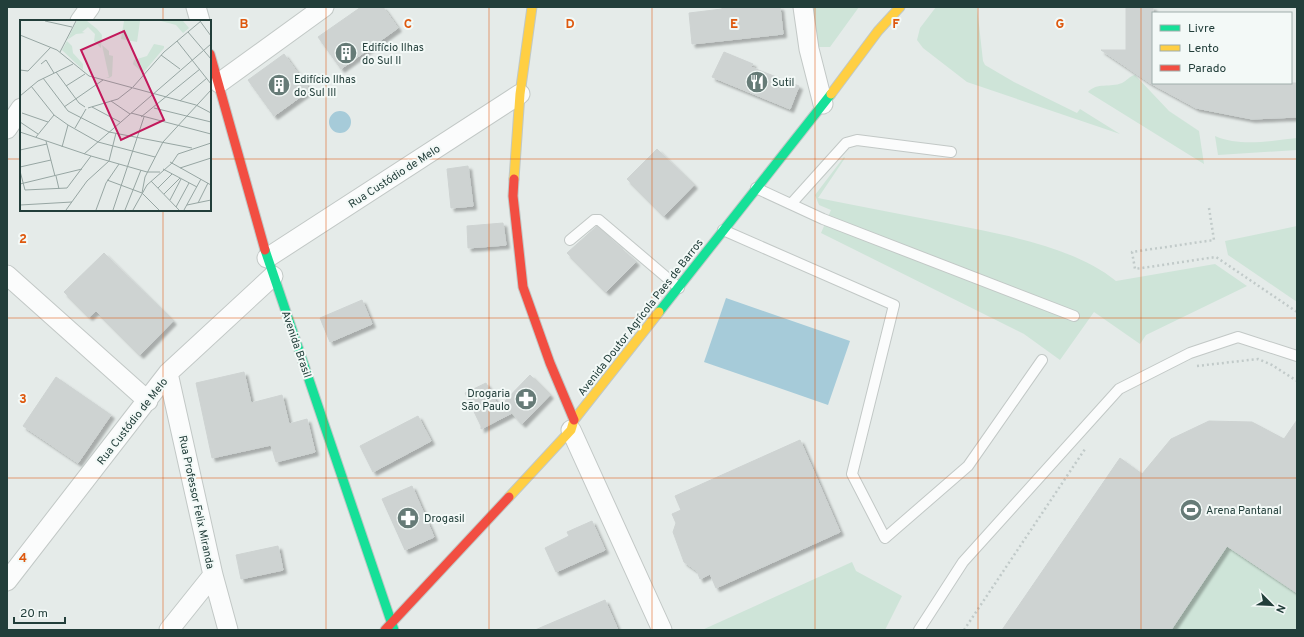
<svg xmlns="http://www.w3.org/2000/svg" width="1304" height="637" viewBox="0 0 1304 637" font-family="Overpass,sans-serif">
	<defs>
		<filter id="shadow"><feDropShadow dx="3.5" dy="3.5" stdDeviation="1" flood-color="#0004"/></filter>
	</defs>
	<rect width="100%" height="100%" fill="#e5ebe9"/>
	<path fill="#cee4d8" d="M810,7H859L830,47H819L813,35Z
		M936,7H977L983,61L985,65L1014,82L1077,113L1080,109L1120,134L967,82L923,48L917,40L920,28Z
		M1135,75L1169,111L1199,131L1204,164L1088,92C1097,82 1110,88 1122,83C1127,81 1129,76 1135,75Z
		M1215,136C1240,147 1270,141 1297,138V150L1218,155Z
		M844,157L845,158L818,198C860,206 903,215 946,223C1000,234 1073,246 1116,281L1215,264L1247,286L1146,335L1140,344L1094,312L1060,360L1024,334L821,233L831,210L819,205L815,195Z
		M1297,226V302L1228,255L1225,241Z
		M1227,546L1297,593V630H1171Z
		M852,562L856,571L902,596L885,630H702Z"/>
	<path fill="#a6cbd9" d="M329 122a11 11 0 1 1 22 0a11 11 0 1 1-22 0Z
		M726,298L850,341L828,405L704,362Z"/>
	<path fill="#ced3d2" stroke="#ced3d2" filter="url(#shadow)" d="M361,7H383L398,28L341,69L318,37Z
		M722,7H780L783,34L692,44L689,13L722,9Z
		M1126,7H1153V83H1297V117L1252,119L1196,108L1150,83L1101,50H1126Z
		M724,52L753,64L751,67L799,86L790,109L712,77Z
		M284,54L310,90L274,116L248,80Z
		M657,149L694,185L664,216L627,179Z
		M468,166L473,206L451,208L447,169Z
		M503,223L506,245L468,248L467,226Z
		M597,226L636,262L606,292L567,253Z
		M104,253L173,321L140,355L96,311L89,317L64,292Z
		M362,300L372,324L330,342L320,318Z
		M244,372L251,403L282,395L289,424L307,419L315,452L276,462L271,445L212,458L196,383Z
		M530,375L550,395L522,424L512,413L481,429V426L465,393L486,383L499,407Z
		M56,377L111,415L78,463L23,426Z
		M418,416L431,441L373,472L360,446Z
		M1297,420V593L1227,546L1171,630H1002L1120,458L1142,474L1171,439L1209,421L1252,422L1284,439Z
		M800,440L840,532L716,588L710,574L700,579L697,571L684,562L673,532L676,523L672,514L681,510L675,496Z
		M412,486L434,537L405,550L382,499Z
		M592,521L605,550L556,572L545,548L569,536L567,532Z
		M278,546L283,570L241,579L236,555Z
		M605,600L618,630H535Z"/>
	<g fill="none" stroke-linecap="round" stroke-linejoin="round">
		<g stroke="#c2c8c6" stroke-width="12">
			<path id="lane" d="M756,188L823,219L1074,316
				M791,204L846,143L857,140L951,152
				M723,230L894,305L852,474L885,538L968,466L1042,360
				M570,240L594,220H599L679,288
				M919,630L963,562L1119,389L1190,353L1238,337L1297,356"/>
		</g>
		<g stroke="#c2c8c6" stroke-width="21">
			<path id="street" d="M196,7L200,21
				M803,7L809,49L823,104
				M80,21L90,7
				M219,83L324,7
				M7,129L21,108
				M267,258L520,94
				M7,275L148,401
				M168,373L213,575L228,630
				M571,430L662,630
				M7,581L168,373L273,276
				M169,630L213,575"/>
		</g>
		<g stroke="#c0c8c6" stroke-width="11">
			<path id="fast" d="M265,250L394,630
				M659,312L831,94"/>
		</g>
		<g stroke="#c0c8c6" stroke-width="11">
			<path id="slow" d="M831,94L878,31L900,7
				M514,179L520,94L532,7
				M509,497L571,430L574,420L659,312"/>
		</g>
		<g stroke="#c0c8c6" stroke-width="11">
			<path id="jam" d="M210,54L265,250
				M514,179L513,196L523,287L550,363L574,420
				M385,630L509,497"/>
		</g>
		<path stroke="#c1cac9" stroke-width="2.5" stroke-dasharray="2 3" stroke-linecap="butt" d="M1209,208L1214,240L1132,252L1135,269L1216,257L1297,312
			M1197,366L1258,359L1272,365L1297,381
			M964,630L1085,449"/>
		<use href="#lane" stroke="#fbfcfc" stroke-width="10"/>
		<use href="#street" stroke="#fbfcfc" stroke-width="19"/>
		<use href="#fast" stroke="#16e098" stroke-width="9"/>
		<use href="#slow" stroke="#ffcf43" stroke-width="9"/>
		<use href="#jam" stroke="#f24e42" stroke-width="9"/>
	</g>
	<path fill="none" stroke="#de580e" stroke-width="1" stroke-opacity="0.55" d="M163,7V21M326,7V630M489,7V630M652,7V630M815,7V630M978,7V630M1141,7V630M7,159H21M210,159H1297M163,210V630M7,318H1297M7,478H1297"/>
	<defs>
		<g id="building-disc" transform="scale(1.15)"><circle r="9.5" fill="#667b77" stroke="#f3f9f7"/><path d="M-4-6H4V6H1V3H-1V6H-4ZM-2.5-4.3h1.7v1.8h-1.7ZM.8-4.3h1.7v1.8H.8ZM-2.5-1h1.7V.8h-1.7ZM.8-1h1.7V.8H.8Z" fill="#fff"/></g>
		<g id="restaurant-disc" transform="scale(1.15)"><circle r="9.5" fill="#667b77" stroke="#f3f9f7"/><path d="M-5-6h1v4h1v-4h1v4h1v-4h1v5L-1.5 .5V6h-2V.5L-5-1ZM5-6V6H3V1.5H1.5Q1.5-4 5-6Z" fill="#fff"/></g>
		<g id="pharmacy-disc" transform="scale(1.15)"><circle r="9.5" fill="#667b77" stroke="#f3f9f7"/><path d="M-2-6h4v4h4v4h-4v4h-4v-4h-4v-4h4Z" fill="#fff"/></g>
		<g id="stadium-disc" transform="scale(1.15)"><circle r="9.5" fill="#667b77" stroke="#f3f9f7"/><path d="M0-5a6.5 5 0 1 0 0 10a6.5 5 0 1 0 0-10ZM-3.5-1.8h7v3.6h-7Z" fill="#fff"/></g>
	</defs>
	<g fill-rule="evenodd">
		<use href="#building-disc" x="346" y="53"/>
		<use href="#restaurant-disc" x="757" y="82"/>
		<use href="#building-disc" x="279" y="85"/>
		<use href="#pharmacy-disc" x="526" y="399"/>
		<use href="#stadium-disc" x="1191" y="510"/>
		<use href="#pharmacy-disc" x="408" y="518"/>
	</g>
	<g text-anchor="middle" stroke-width="4" stroke-linejoin="round" paint-order="stroke">
		<g font-size="11" fill="#223e3a" stroke="#f3f9f7" text-anchor="start">
			<text x="362" y="51">Edifício Ilhas<tspan x="362" dy="13">do Sul II</tspan></text>
			<text x="294" y="83">Edifício Ilhas<tspan x="294" dy="13">do Sul III</tspan></text>
			<text x="772" y="86">Sutil</text>
			<text x="510" y="397" text-anchor="end">Drogaria<tspan x="510" dy="13">São Paulo</tspan></text>
			<text x="1206" y="514">Arena Pantanal</text>
			<text x="424" y="522">Drogasil</text>
		</g>
		<g font-size="11" fill="#223e3a" stroke="#f3f9f7">
			<text transform="translate(394 176) rotate(-33)" y="4">Rua Custódio de Melo</text>
			<text transform="translate(640 317) rotate(-52)" y="4">Avenida Doutor Agrícola Paes de Barros</text>
			<text transform="translate(297 344) rotate(71)" y="4">Avenida Brasil</text>
			<text transform="translate(132 421) rotate(-52)" y="4">Rua Custódio de Melo</text>
			<text transform="translate(197 502) rotate(78)" y="4">Rua Professor Felix Miranda</text>
		</g>
	</g>
	<g transform="translate(20 20)">
		<rect width="191" height="191" fill="#e5ebe9"/>
		<path d="M57,1H67L77,9L82,15L81,28L74,21L75,14L68,7L62,12L65,13L56,14L47,20ZM104,1H120L117,22L101,19ZM141,1H163L169,8L163,13L156,5ZM47,21L52,26L53,33L63,44V50L42,30ZM134,24L144,26V28L123,53L113,44L114,40L127,36ZM82,25L89,31V35L93,36L92,56L89,58L86,57H89Z" fill="#cee4d8"/>
		<path fill="none" stroke="#97a6a3" stroke-width="1" d="M25,1L52,7M180,1L191,16M168,12L191,39M0,15L37,30L69,56L176,85L191,93M157,21L191,64M40,32L56,1M141,35L160,49M21,44L26,40L34,53M0,50L8,51L31,27M36,52L59,83L65,87M23,58L48,91L89,112L172,128M11,66L34,95L48,105L78,122L135,137M46,66L65,54M113,67L144,32L181,1M0,76L18,61L53,44M91,81L110,94M160,81L187,58M44,87L83,60M72,87L100,102M68,88L98,79L112,68M134,88L191,102M2,93L28,102M111,93L191,114M121,97L180,49M0,102L18,114M55,108L66,89M0,112L71,136L127,152H140M16,117L34,95M26,121L35,156M42,127L48,105M0,130L27,124M64,134L191,24M150,142L191,165M0,147L31,140M160,148L191,138M143,149L177,167M0,151L5,170L47,168L71,136M36,156L39,169M87,160L122,173L139,190M131,161L159,190M0,164L62,149M138,168L152,154M122,173L125,157L143,122L191,70M144,174L160,158M150,180L161,159M178,183L188,163M0,185L52,182M167,185L191,180M156,187L169,163M46,190L67,161L89,141L96,113M76,190L86,163L99,144M93,190L124,97M105,190L121,150M113,190L127,165L152,143L158,134L191,123M164,190L181,159"/>
		<path fill="#c2185b" fill-opacity="0.15" stroke="#c2185b" stroke-width="2" d="M104,11L144,100L101,120L61,30Z"/>
		<rect width="191" height="191" fill="none" stroke="#223e3a" stroke-width="2"/>
	</g>
	<g font-size="13" text-anchor="middle" font-weight="bold" fill="#de580e" stroke="#f3f9f7" stroke-width="4" stroke-linejoin="round" paint-order="stroke">
		<text x="244" y="28">B</text>
		<text x="408" y="28">C</text>
		<text x="570" y="28">D</text>
		<text x="734" y="28">E</text>
		<text x="896" y="28">F</text>
		<text x="1060" y="28">G</text>
		<text x="23" y="243">2</text>
		<text x="23" y="403">3</text>
		<text x="23" y="562">4</text>
	</g>
	<rect width="1304" height="637" fill="none" stroke="#223e3a" stroke-width="16"/>
	<rect x="1152" y="12" width="140" height="72" fill="#f3f9f7" stroke="#9faeab"/>
	<rect x="1160" y="25" width="20" height="6" fill="#16e098" stroke="#9faeab"/>
	<text x="1188" y="32" font-size="12" fill="#223e3a">Livre</text>
	<rect x="1160" y="45" width="20" height="6" fill="#ffcf43" stroke="#9faeab"/>
	<text x="1188" y="52" font-size="12" fill="#223e3a">Lento</text>
	<rect x="1160" y="65" width="20" height="6" fill="#f24e42" stroke="#9faeab"/>
	<text x="1188" y="72" font-size="12" fill="#223e3a">Parado</text>
	<g transform="translate(1272 605) rotate(114)" stroke="#f3f9f7" stroke-width="3" paint-order="stroke">
	<path d="M0-3L7 15L0 10L-7 15Z" fill="#223e3a"/>
	<text y="-6" font-size="11" font-weight="bold" text-anchor="middle" fill="#223e3a">N</text>
	</g>
	<path d="M14 617v6h51v-6" fill="none" stroke="#223e3a" stroke-width="2"/>
	<text x="20" y="617" font-size="12" fill="#223e3a" stroke="#f3f9f7" stroke-width="3" paint-order="stroke">20 m</text>
</svg>
